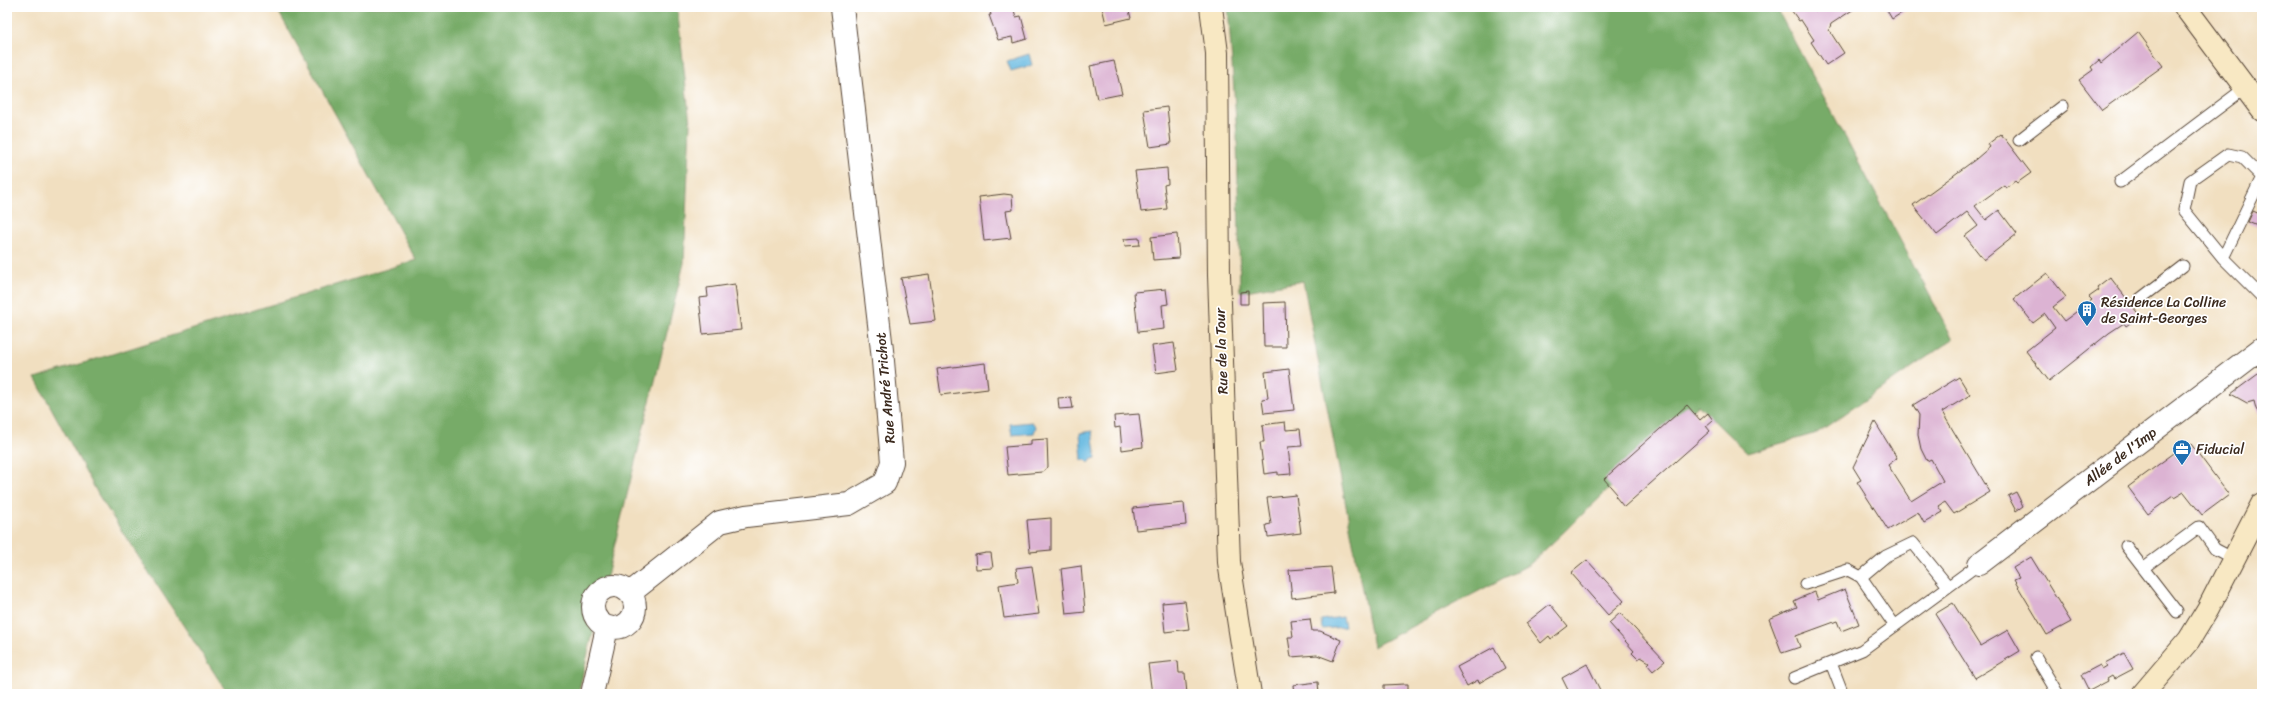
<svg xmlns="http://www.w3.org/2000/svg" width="2269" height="701" viewBox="0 0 2269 701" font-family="Sriracha,sans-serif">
	<rect width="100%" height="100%" fill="#fff"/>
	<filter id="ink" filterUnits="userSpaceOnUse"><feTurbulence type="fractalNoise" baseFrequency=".025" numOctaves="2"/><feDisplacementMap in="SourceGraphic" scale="8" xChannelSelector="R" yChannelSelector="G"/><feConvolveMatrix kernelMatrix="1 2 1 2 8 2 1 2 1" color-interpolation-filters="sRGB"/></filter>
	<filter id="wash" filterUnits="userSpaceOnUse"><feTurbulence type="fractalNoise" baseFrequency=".012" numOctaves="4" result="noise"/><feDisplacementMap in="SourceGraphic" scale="16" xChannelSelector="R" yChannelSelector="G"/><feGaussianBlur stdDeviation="0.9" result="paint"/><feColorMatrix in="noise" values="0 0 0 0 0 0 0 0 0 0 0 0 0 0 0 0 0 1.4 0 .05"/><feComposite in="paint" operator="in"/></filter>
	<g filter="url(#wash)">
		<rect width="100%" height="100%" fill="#f1dfc0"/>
		<path fill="#77ab67" stroke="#596a42" d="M276,7H677L690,123L684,263L578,694H228L99,496L35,378L416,260Z
			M1228,7H1776L1953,339L1817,433L1747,453L1698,405L1530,564L1373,647L1303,281L1240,292L1237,135Z"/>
		<path fill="#64b8e0" stroke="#50717f" d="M1029,54L1032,65L1011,71L1007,61Z
			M1032,422L1036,427L1034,433L1012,435L1010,424Z
			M1092,431L1096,458L1092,459L1089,463L1086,460H1082L1080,433Z
			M1343,617L1345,627L1322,629L1321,620Z"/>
		<g id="blocks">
			<path fill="#dcb3d3" d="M989,7H1013L1016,17L1021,16L1027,39L1013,43L1012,37L998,40L989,15H991Z
				M1102,7H1128L1131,18L1106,24Z
				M1789,7H1812L1815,12L1823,7H1857L1831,24L1829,30L1844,53L1826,65L1811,42L1814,40L1801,20L1799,21Z
				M1885,7H1911L1892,19Z
				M2138,32L2163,66L2102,110L2079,80L2093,70L2091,67L2099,60L2101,63Z
				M1114,61L1122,94L1097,99L1090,66Z
				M1167,107L1171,144L1150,147L1144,110Z
				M2001,134L2031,173L2017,183L2015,181L2006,188L2004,185L1975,206L1986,220L1999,210L2017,234L1984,260L1965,236L1978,226L1967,212L1937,235L1913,205L1976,159L1990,147L1988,144Z
				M1167,168L1168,184L1164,185L1167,209L1141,212L1135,171Z
				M1004,194L1012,195L1013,210L1006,211L1011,238L984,241L979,197Z
				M2253,211L2262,215V228L2248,222Z
				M1177,234L1179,258L1153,260L1151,237Z
				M1139,238L1140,245L1125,246L1124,239Z
				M2047,273L2066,297L2053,307L2064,321L2092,300L2089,297L2099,290L2097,287L2110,277L2140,316L2126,326L2124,323L2109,333L2049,381L2026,351L2055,328L2045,314L2033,323L2014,299Z
				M929,274L936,321L910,324L901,278Z
				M735,284L741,330L703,334L699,298L708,297L707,288Z
				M1166,289L1168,304L1162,305L1164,329L1138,332L1134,292Z
				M1248,291V304H1240V292Z
				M1285,302L1286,347H1264L1263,303Z
				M1174,343L1178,370L1156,373L1152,346Z
				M985,363L988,389L941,395L937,369Z
				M1289,369L1294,410L1264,413L1262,399L1268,398L1265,372Z
				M2262,371V418L2256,409L2254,401L2247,403L2231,394Z
				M1959,377L1970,395L1942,412L1990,492L1954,514L1945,502L1939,506L1943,512L1924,523L1918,512L1888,530L1857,482L1861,480L1853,467L1875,422L1897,458L1888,465L1911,501L1943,481L1931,459L1927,461L1921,449L1918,435L1919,415L1913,405Z
				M1071,397L1073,408L1059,409L1058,398Z
				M1687,405L1700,420L1708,413L1710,416L1713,420L1706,426L1710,431L1624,507L1615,496L1617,494L1604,479Z
				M1139,414L1143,447L1122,450L1120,427L1115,428L1114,416Z
				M1285,422L1286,430L1300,429L1302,446L1288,447L1291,474L1278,475V472L1264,474L1260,442H1264L1262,425Z
				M1047,439L1048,467L1042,472L1008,475L1005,447L1031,445V440Z
				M2191,444L2229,495L2202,515L2184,492L2174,498L2173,496L2148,514L2128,487L2185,445Z
				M2016,492L2023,506L2016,511L2008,496Z
				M1296,495L1301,533L1268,537L1266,525L1271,524L1267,498Z
				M1184,503L1186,525L1136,530L1133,508Z
				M1051,518V550L1030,552L1027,520Z
				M986,553H991L993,568L976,569L975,555Z
				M2031,557L2071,622L2047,635L2014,580L2019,578L2013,568Z
				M1587,560L1624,601L1608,615L1571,573Z
				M1032,566L1039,614L1004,618L999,585L1018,582L1016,568Z
				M1081,566L1085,612L1066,614L1061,569Z
				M1331,567L1334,593L1292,598L1289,570Z
				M1845,589L1859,624L1841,631L1837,621L1796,636L1800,647L1782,653L1769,619L1797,607L1794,601L1800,598L1815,592L1818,600Z
				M1185,601L1189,629L1165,632L1162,603Z
				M1953,603L1980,646L2008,630L2020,651L1975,678L1935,614Z
				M1550,604L1568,626L1551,639L1549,636L1541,643L1526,623Z
				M1620,613L1665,661L1653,671L1647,664L1649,662L1641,657L1638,659L1632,653L1634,651L1609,623Z
				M1310,619L1312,631H1320L1341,640L1333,661L1317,655L1291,657L1288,637H1293L1291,621Z
				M1494,647L1505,668L1479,683L1478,680L1467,686L1457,667Z
				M2124,653L2133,669L2114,679L2112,676L2107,679L2108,681L2089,691L2081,675L2100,665L2102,669L2107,666L2105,663Z
				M1178,661L1179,673H1185L1187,694H1152L1148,664Z
				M1587,664L1602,694H1570L1562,678Z
				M1318,682L1319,694H1294L1293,685Z
				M1405,684H1408V694H1384V685Z"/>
		</g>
	</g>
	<g filter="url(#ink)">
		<use href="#blocks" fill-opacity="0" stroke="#564536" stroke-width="1"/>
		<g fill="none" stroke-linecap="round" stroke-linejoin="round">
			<g stroke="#564536" stroke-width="13">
				<path id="lane" d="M2019,140L2063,106
					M2262,177L2223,258L2262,297
					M2120,182L2245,88
					M2223,258L2184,210L2190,181L2228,154L2242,157L2262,177
					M2140,299L2183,266
					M2126,546L2177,612
					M2143,568L2199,527L2215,549L2234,559
					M1861,577L1886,556L1913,543L1948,586
					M1805,584L1848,570L1861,577L1895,626
					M2036,657L2058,694
					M1831,663L1843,694
					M1794,678L1862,650L1979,564"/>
			</g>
			<g stroke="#564536" stroke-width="24">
				<path id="street" d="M1979,564L2262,348
					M593 607a21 21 0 1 1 42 0a21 21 0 1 1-42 0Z
					M630,593L720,522L746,516L849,504L885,483L892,462L882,350L842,7
					M592,694L607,628"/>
			</g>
			<g stroke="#564536" stroke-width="24">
				<path id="secondary" d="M1211,7L1217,53L1219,275L1229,562L1250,694
					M2185,7L2262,110
					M2143,694L2189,640L2208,609L2262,504"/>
			</g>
			<use href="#lane" stroke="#fff" stroke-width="11"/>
			<use href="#street" stroke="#fff" stroke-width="22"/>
			<use href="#secondary" stroke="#f8e8c3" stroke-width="22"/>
		</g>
	</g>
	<defs>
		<g id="building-pin" transform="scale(1)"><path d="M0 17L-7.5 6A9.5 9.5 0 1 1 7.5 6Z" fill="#1f6fb2" stroke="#fff"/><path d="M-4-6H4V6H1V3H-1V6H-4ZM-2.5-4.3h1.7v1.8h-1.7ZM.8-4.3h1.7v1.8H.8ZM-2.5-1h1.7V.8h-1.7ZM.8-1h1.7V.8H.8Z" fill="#fff"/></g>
		<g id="office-pin" transform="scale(1)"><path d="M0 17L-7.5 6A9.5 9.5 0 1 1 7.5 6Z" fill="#1f6fb2" stroke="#fff"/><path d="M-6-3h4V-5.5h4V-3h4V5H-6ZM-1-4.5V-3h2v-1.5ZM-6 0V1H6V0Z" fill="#fff"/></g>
	</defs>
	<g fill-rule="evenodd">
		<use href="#building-pin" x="2087" y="310"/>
		<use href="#office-pin" x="2182" y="449"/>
	</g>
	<g text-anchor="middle" stroke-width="3.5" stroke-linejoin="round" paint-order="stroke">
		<g font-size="14" fill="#3b2a1e" stroke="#fff" text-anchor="start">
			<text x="2101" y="307">Résidence La Colline<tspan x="2101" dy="16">de Saint-Georges</tspan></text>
			<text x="2196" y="454">Fiducial</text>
		</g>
		<g font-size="14" fill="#3b2a1e" stroke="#fff">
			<text transform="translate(1221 351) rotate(-92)" y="5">Rue de la Tour</text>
			<text transform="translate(885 388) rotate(-95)" y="5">Rue André Trichot</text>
			<text transform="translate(2120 456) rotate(-37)" y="5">Allée de l'Imp</text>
		</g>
	</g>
	<rect width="2269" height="701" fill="none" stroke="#fff" stroke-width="24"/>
</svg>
